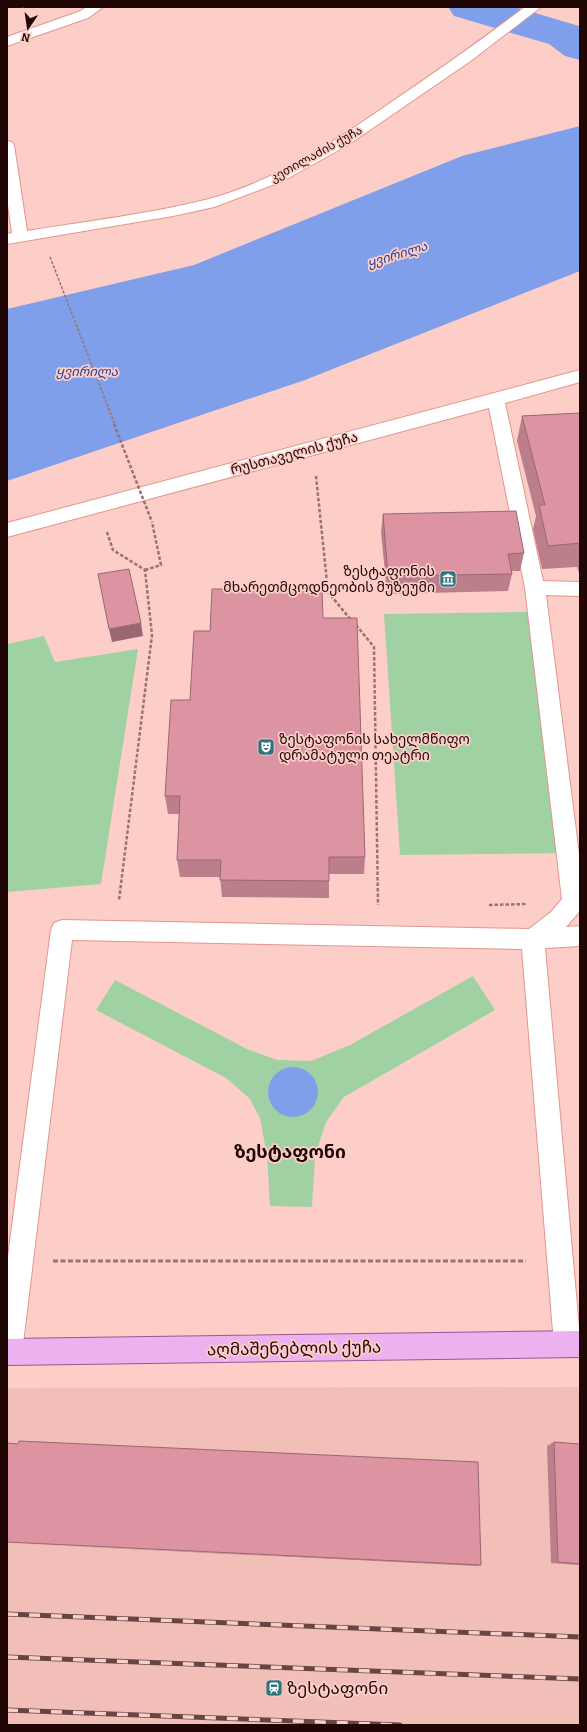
<svg xmlns="http://www.w3.org/2000/svg" width="587" height="1732" viewBox="0 0 587 1732" font-family="Bitter,'Noto Sans Georgian',serif">
	<rect width="100%" height="100%" fill="#fdcec8"/>
	<path fill="#f2beb8" d="M580,1387V1725H7V1388Z"/>
	<path fill="#9fd1a3" d="M530,612L564,853L400,855L384,614Z
		M44,636L55,662L138,649L101,884L7,892V644Z
		M473,976L495,1010L344,1097L326,1122L315,1156L312,1207L270,1206L267,1156L260,1118L250,1099L226,1078L96,1010L115,980L247,1049L277,1060L311,1061L350,1045Z"/>
	<path fill="#809fea" d="M580,126V271L305,380L7,481V309L194,265L462,156Z
		M268 1092a25 25 0 1 1 50 0a25 25 0 1 1-50 0Z"/>
	<g fill="none" stroke-linecap="round" stroke-linejoin="round">
		<path fill="#809fea" fill-rule="evenodd" d="M448,7H515L579,26L580,60L565,56L549,44L454,16Z"/>
		<g stroke="#e0978e" stroke-width="2">
			<path id="minor" d="M87,7H103L88,18L7,46V37L78,12Z
				M525,7H541L472,60L348,145L283,181L214,207L173,216L7,244V234L12,233L7,198V141L12,142L14,145L27,231C87,221 150,214 209,199C275,181 334,142 390,103C436,72 481,40 525,7Z
				M580,370V382L505,403L543,581L580,582V596L546,595L580,862V911L566,927L580,926V946L545,948L580,1339L576,1353L567,1357L558,1353L554,1344L522,949L72,940L22,1352L19,1362L7,1365V1264L51,930L54,923L62,920L529,929L551,912L562,899L525,588L489,408L7,537V523Z"/>
		</g>
		<g stroke="#9d5495" stroke-width="2">
			<path id="major" d="M580,1331V1357L7,1365V1339Z"/>
		</g>
		<path stroke="#98736f" stroke-width="2.5" stroke-dasharray="3.5 2" stroke-linecap="butt" d="M316,476L328,592L351,620
			M107,532L113,550L145,570L152,635L119,900
			M145,570L161,565L152,522
			M356,625L374,647L378,905
			M489,905L526,904"/>
		<path stroke="#98736f" stroke-width="3" stroke-dasharray="5 2.5" stroke-linecap="butt" d="M53,1261H526"/>
		<use href="#minor" fill="#fff" fill-rule="evenodd"/>
		<use href="#major" fill="#ecb1ee" fill-rule="evenodd"/>
		<g stroke="#664643" stroke-width="5">
			<path id="rail" d="M7,1614L580,1637
				M7,1657L580,1679
				M7,1710L400,1725"/>
		</g>
		<use href="#rail" stroke="#fdcec8" stroke-width="3.5" stroke-dasharray="11" stroke-linecap="butt"/>
		<path stroke="#98736f" stroke-width="1.5" stroke-dasharray="3 1.5" stroke-linecap="butt" d="M50,257L115,425"/>
		<path stroke="#98736f" stroke-width="2.5" stroke-dasharray="3.5 2" stroke-linecap="butt" d="M114,424L152,522"/>
	</g>
	<path fill="#bd7e8b" d="M580,413V576L577,567L542,569L533,529L536,516L517,441L522,416Z
		M383,514L524,553L520,571H511L512,574L508,591L387,594L381,532Z
		M323,618L365,857L364,874H329V898L222,897L220,877H180L177,860L180,814H168L165,796L190,700L210,631Z
		M554,1442L580,1444V1565L551,1563L547,1446Z
		M7,1543L481,1565L477,1566Z"/>
	<path fill="#9a6771" d="M141,623L143,636L112,642L109,629Z"/>
	<path fill="#dc93a2" stroke="#9a6771" d="M580,413V543L548,546L539,505H545L522,416Z
		M516,511L524,553L508,554L512,574L388,576L383,514Z
		M129,569L141,623L109,629L98,574Z
		M212,589H322L323,618H357L365,857H329V881L220,880L221,860H177L180,796H165L171,700H190L194,631H210Z
		M19,1441L478,1462L481,1565L7,1542V1443L18,1444Z
		M554,1442L580,1444V1564L558,1562Z"/>
	<defs>
		<g id="museum-square" transform="scale(0.9)"><rect x="-9" y="-9" width="18" height="18" rx="4" fill="#2d757e" stroke="#fdcec8"/><path d="M0-6L6-3V-2H-6V-3ZM-5-1h2V3h-2ZM-1-1h2V3h-2ZM3-1h2V3H3ZM-6 4H6V6H-6Z" fill="#fff"/></g>
		<g id="theatre-square" transform="scale(0.9)"><rect x="-9" y="-9" width="18" height="18" rx="4" fill="#2d757e" stroke="#fdcec8"/><path d="M-5-5.5Q0-4 5-5.5V0Q5 5 0 6Q-5 5-5 0ZM-3.3-2.5H-1v1.5H-3.3ZM1-2.5H3.3v1.5H1ZM-2.8 1Q0 5.5 2.8 1Z" fill="#fff"/></g>
		<g id="station-square" transform="scale(0.9)"><rect x="-9" y="-9" width="18" height="18" rx="4" fill="#2d757e" stroke="#fdcec8"/><path d="M-3-6H3Q5-6 5-4V2Q5 4 3 4L4.5 6H3L1.5 4h-3L-3 6H-4.5L-3 4Q-5 4-5 2V-4Q-5-6-3-6ZM-3.5-4v3h7v-3ZM-3.5 1v1.5H-2V1ZM2 1v1.5H3.5V1Z" fill="#fff"/></g>
	</defs>
	<g fill-rule="evenodd">
		<use href="#museum-square" x="448" y="579"/>
		<use href="#theatre-square" x="266" y="747"/>
		<use href="#station-square" x="274" y="1688"/>
	</g>
	<g text-anchor="middle" stroke-width="3.5" stroke-linejoin="round" paint-order="stroke">
		<g font-size="12" fill="#200706" stroke="#fdcec8">
			<text transform="translate(316 154) rotate(-29)" y="4">კეთილაძის ქუჩა</text>
		</g>
		<g font-size="13" font-style="italic" fill="#254096" stroke="#fdcec8">
			<text transform="translate(397 254) rotate(-17)" y="5">ყვირილა</text>
			<text x="87" y="376">ყვირილა</text>
		</g>
		<g font-size="14" fill="#200706" stroke="#fdcec8">
			<text transform="translate(294 453) rotate(-15)" y="5">რუსთაველის ქუჩა</text>
		</g>
		<g font-size="14" fill="#200706" stroke="#fdcec8" text-anchor="end">
			<text x="435" y="576">ზესტაფონის<tspan x="435" dy="16">მხარეთმცოდნეობის მუზეუმი</tspan></text>
			<text x="279" y="744" text-anchor="start">ზესტაფონის სახელმწიფო<tspan x="279" dy="16">დრამატული თეატრი</tspan></text>
		</g>
		<g font-size="17" fill="#200706" stroke="#fdcec8">
			<text transform="translate(294 1348) rotate(-1)" y="6">აღმაშენებლის ქუჩა</text>
		</g>
		<g font-size="17" fill="#200706" stroke="#fdcec8" text-anchor="start">
			<text x="287" y="1694">ზესტაფონი</text>
		</g>
		<g font-size="18" font-weight="bold" fill="#200706" stroke="#fdcec8">
			<text x="290" y="1158">ზესტაფონი</text>
		</g>
	</g>
	<rect width="587" height="1732" fill="none" stroke="#200706" stroke-width="16"/>
	<g transform="translate(28 28) rotate(193)" stroke="#fdcec8" stroke-width="3" paint-order="stroke">
	<path d="M0-3L7 15L0 10L-7 15Z" fill="#200706"/>
	<text y="-6" font-size="11" font-weight="bold" text-anchor="middle" fill="#200706">N</text>
	</g>
</svg>
